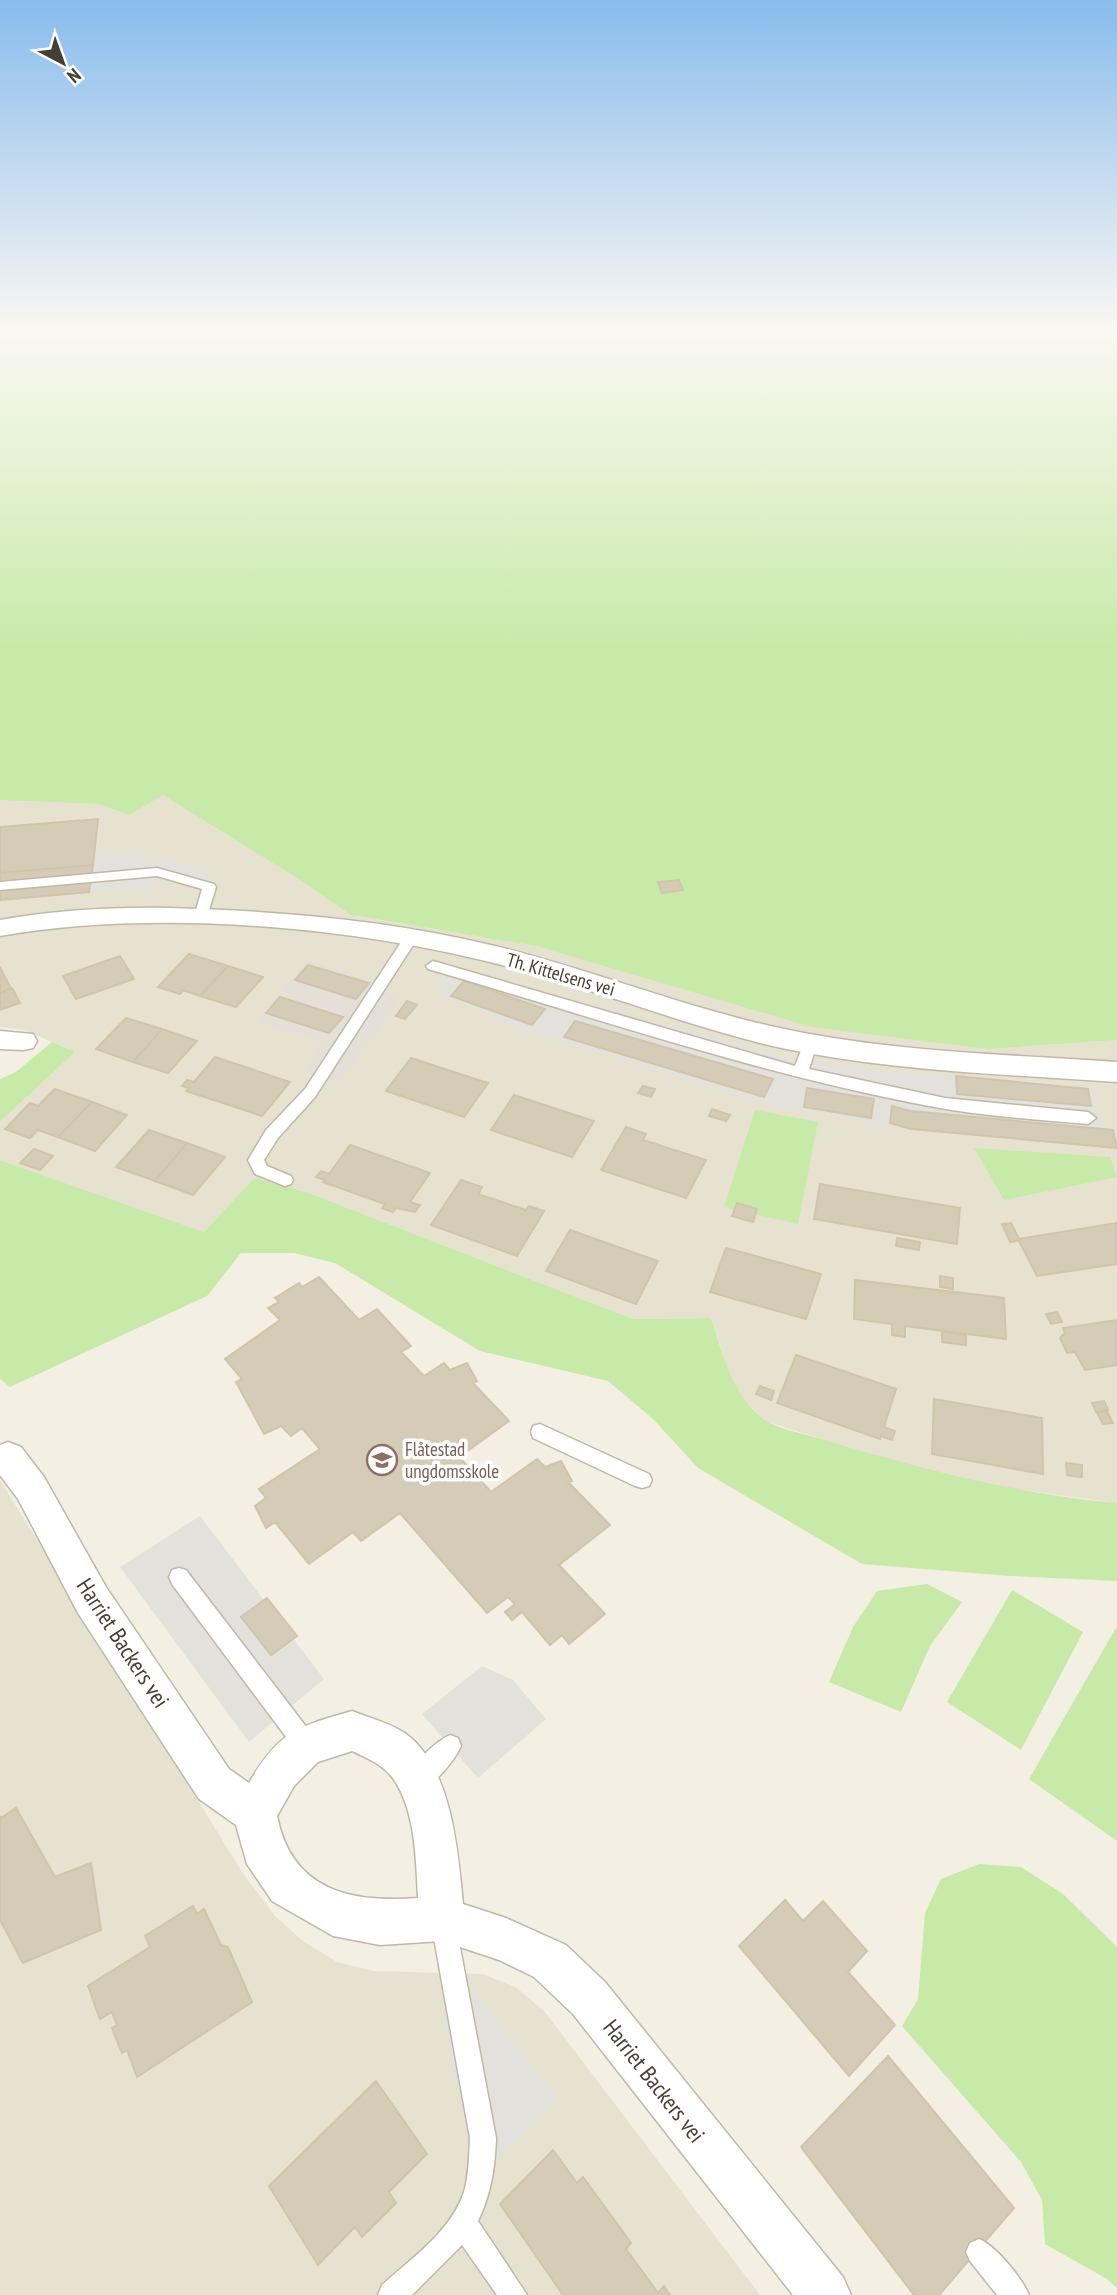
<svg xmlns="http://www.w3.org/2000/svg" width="1117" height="2295" viewBox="0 0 1117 2295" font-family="'PT Sans Narrow',sans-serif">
	<rect width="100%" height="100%" fill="#f3efe3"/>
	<path fill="#e7e2d0" d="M0,659L351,915L536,946L988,1049L1117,1040V1503L985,1485L893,1461L767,1422L742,1398L727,1367L711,1318L633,1319L309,1193L254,1178L204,1232L0,1160V1122L75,1052L24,1030L0,1027Z
		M0,1480L242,1872L275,1916L303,1941L337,1962L374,1971L483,1974L517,1988L545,2012L760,2295H0Z"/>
	<path fill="#e4e0d8" d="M307,960L369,978L400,1000L340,1082L305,1072L322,1041L257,1022Z"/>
	<path fill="#c7eaa8" d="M0,330H1117V1040L988,1049L812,1027L536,946L351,915L294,876L163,795L129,815L100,804L0,800Z
		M52,1042L75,1052L0,1122V1079L16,1072Z
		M755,1110L818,1122L798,1224L724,1207Z
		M974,1148L1110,1157L1117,1177L1004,1200Z
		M0,1160L204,1232L254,1178L309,1193L633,1319L711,1318C723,1355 732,1395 765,1420C777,1429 809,1435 825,1440C921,1469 1017,1494 1117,1503V1581L1010,1576L862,1564L698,1468L653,1419L608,1381L480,1351L335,1263L294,1253H241L207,1296L10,1387L0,1379Z
		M927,1584L962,1602L930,1646L901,1712L829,1682L853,1627L877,1591Z
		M1012,1590L1083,1632L1021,1750L947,1702Z
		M1117,1626V1841L1029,1779Z
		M979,1864L1021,1867L1063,1894L1117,1947V2288L1107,2279L1045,2244L1042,2200L1021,2162L902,2026L918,1999L925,1913L941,1879Z"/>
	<path fill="#e3e1dc" d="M128,854L205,868L217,892L156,880L151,889L82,892L87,874L92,873L94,856Z
		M450,967L795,1059L896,1073L948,1074L1088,1087L1116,1149L878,1125L745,1099L516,1027L435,992Z
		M200,1516L324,1679L249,1742L120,1567Z
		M482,1666L513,1680L546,1719L478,1778L422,1714Z
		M472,1987L559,2100L477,2179L443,2017Z"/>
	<path fill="#d5ccb8" stroke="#d0c5aa" stroke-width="2" d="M98,819L93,865L0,873V827Z
		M93,865L89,892L0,900V873Z
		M679,880L683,890L662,893L658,882Z
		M189,954L228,966L200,996L183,990L180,994L158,987Z
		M120,956L134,979L76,999L63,976Z
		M308,965L369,983L356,999L295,980Z
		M228,966L263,977L236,1007L200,996Z
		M0,967L11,989L0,993Z
		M464,981L545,1009L532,1025L451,996Z
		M12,988L20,1003L0,1010V993Z
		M280,997L343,1017L329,1033L266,1013Z
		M407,1001L417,1005L405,1019L396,1016Z
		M126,1018L162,1029L133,1062L96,1049Z
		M575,1021L773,1079L764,1097L564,1037Z
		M162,1029L197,1041L168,1073L133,1062Z
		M215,1057L290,1082L262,1116L186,1091L189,1088L182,1086L187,1080L194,1082Z
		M411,1058L488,1083L464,1117L386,1091Z
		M956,1076L1088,1089L1091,1106L957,1094Z
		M643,1086L655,1089L651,1097L638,1093Z
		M807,1088L874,1099L871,1118L804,1107Z
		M55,1089L92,1102L58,1137L38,1130L30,1138L5,1129L30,1103L38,1106Z
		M514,1095L594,1121L572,1157L491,1130Z
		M92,1102L127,1115L95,1151L58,1137Z
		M892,1106L910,1111L1113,1130L1117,1148L911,1129L890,1123Z
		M712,1109L730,1115L726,1121L709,1116Z
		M626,1127L646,1134L643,1140L706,1160L686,1198L601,1170Z
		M149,1130L187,1143L155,1181L116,1167Z
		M187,1143L225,1157L193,1195L155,1181Z
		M350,1145L430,1173L410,1202L420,1205L415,1212L396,1208L393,1212L382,1208L385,1204L323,1182L325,1180L316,1177L321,1171L329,1174Z
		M34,1149L53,1156L40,1170L20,1163Z
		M461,1180L482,1187L478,1194L526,1210L529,1206L544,1211L517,1256L431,1225Z
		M820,1184L960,1208L957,1244L814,1219Z
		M737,1203L757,1209L753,1222L732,1216Z
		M1011,1223L1019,1239L1018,1241L1010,1242L1002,1224Z
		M1117,1223V1264L1037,1276L1018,1239Z
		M570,1230L658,1261L636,1304L546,1271Z
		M897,1238L920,1242L919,1250L896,1246Z
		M726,1248L821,1274L806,1319L710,1292Z
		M940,1276L953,1278V1289L940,1287Z
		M319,1277L359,1320L377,1309L411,1346L401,1352L424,1376L444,1363L450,1370L467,1363L477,1381L473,1383L509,1421L459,1457L491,1492L537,1459L545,1467L561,1461L572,1481L568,1482L610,1525L559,1565L605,1614L569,1644L562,1635L550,1645L522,1612L512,1620L505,1612L515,1604L508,1597L487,1613L400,1513L361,1541L353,1532L309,1564L275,1522L266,1528L255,1506L266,1498L259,1489L320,1449L302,1428L291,1436L281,1426L264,1434L236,1382L242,1379L225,1359L280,1320L268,1308L279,1302L275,1298L299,1283L302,1287Z
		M855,1280L1004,1298L1006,1339L905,1326V1337L892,1335V1324L854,1319Z
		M1057,1312L1062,1322L1051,1324L1046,1314Z
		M1117,1320V1365L1085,1370L1075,1352L1067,1353L1060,1338L1065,1333L1063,1328Z
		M942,1332L966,1335V1345L942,1342Z
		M796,1355L896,1389L884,1427L895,1431L892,1440L881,1436L880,1439L777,1403Z
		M760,1386L774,1391L771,1400L756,1394Z
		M934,1399L1042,1418L1043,1474L932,1454Z
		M1104,1401L1108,1410L1096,1412L1092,1403Z
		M1107,1411L1113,1423L1103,1424L1097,1413Z
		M1066,1463L1082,1465V1477L1067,1475Z
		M267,1598L297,1636L271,1655L241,1617Z
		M16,1808L55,1877L91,1863L101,1930L23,1963L0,1920V1816L1,1818Z
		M785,1900L803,1921L823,1901L867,1951L848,1972L895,2025L849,2076L739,1946Z
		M193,1906L197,1914L204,1909L221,1945L228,1947L252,2002L137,2077L127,2050L122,2053L112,2028L117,2025L112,2012L100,2019L88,1986L150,1947L145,1936Z
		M888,2056L1014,2208L939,2295H914L801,2147Z
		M376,2081L427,2154L389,2192L396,2203L362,2237L355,2227L318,2265L269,2186Z
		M553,2150L577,2183L583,2177L631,2243L626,2249L658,2293L664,2286L670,2295H563L500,2204Z"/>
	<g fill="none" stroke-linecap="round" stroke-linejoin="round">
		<g stroke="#beb8a5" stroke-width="3">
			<path id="service" d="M157,868L214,884L216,887L206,920L201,921L194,917L202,889L157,876L0,890V882Z
				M410,935L417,939L315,1097L278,1138L264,1160L267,1166L291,1176L293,1180L291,1184L285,1186L255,1174L248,1160L266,1130L305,1089L405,936Z
				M433,961L795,1066L805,1040H815L817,1044L809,1069L945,1098L1088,1112L1096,1118L1088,1124C1033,1119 978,1116 924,1105C756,1073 593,1017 428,969L426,966Z
				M540,1424L649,1474L652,1480L649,1486L642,1488L635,1486L533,1438L531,1432L533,1426Z
				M179,1568L186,1570L314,1737L317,1745L314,1753L306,1756L298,1753L172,1584L169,1577L172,1570Z
				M450,1735L458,1738L461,1746C454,1762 434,1785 418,1791L410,1788L407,1780C413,1764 434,1742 450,1735Z
				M443,1909L451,1913L455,1921L496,2138C495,2168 491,2194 478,2221L527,2295H497L462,2245L412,2295H378L382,2285C411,2259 452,2230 464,2192C469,2175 469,2156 470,2138L431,1921L435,1913Z
				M979,2239C996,2246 1022,2278 1029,2295H997L970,2261L966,2252L970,2243Z"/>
		</g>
		<g stroke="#beb8a5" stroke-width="3">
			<path id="minor" d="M170,908C279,911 389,920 495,946C590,969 680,1006 775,1027C887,1052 1003,1054 1117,1062V1082C1003,1074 888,1071 777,1047C690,1027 606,993 520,970C364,927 159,908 0,936V920C57,910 112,907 170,908Z
				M0,1031L33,1034L37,1041L33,1048L23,1050L0,1049Z
				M8,1442L21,1447L44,1477L106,1587L229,1769L249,1783C279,1731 297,1727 352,1711C369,1718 391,1723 406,1734C452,1768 458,1852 463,1904L506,1918L566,1945L605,1982L843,2277L851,2295H793L573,2014L534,1977L499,1960L442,1941L380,1945L333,1936L272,1901L247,1864L236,1825L199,1799L78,1613L18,1499L0,1475V1445ZM352,1751C367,1758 382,1764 392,1777C416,1809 416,1861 418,1898C351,1903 292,1891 277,1816L294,1786L318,1762Z"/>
		</g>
		<use href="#service" fill="#fff" fill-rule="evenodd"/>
		<use href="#minor" fill="#fff" fill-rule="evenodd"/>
	</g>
	<linearGradient id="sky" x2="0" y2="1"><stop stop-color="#89bced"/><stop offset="0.51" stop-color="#faf8f2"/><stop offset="1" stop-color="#faf8f2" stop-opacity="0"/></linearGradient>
	<rect width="1117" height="652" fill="url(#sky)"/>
	<defs>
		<g id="school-ring" transform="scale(1.575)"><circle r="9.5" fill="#fff" stroke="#8d6e63" stroke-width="1.5"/><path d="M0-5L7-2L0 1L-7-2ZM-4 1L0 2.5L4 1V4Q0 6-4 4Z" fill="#8d6e63"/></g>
	</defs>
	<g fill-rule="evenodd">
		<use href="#school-ring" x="382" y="1460"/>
	</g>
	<g text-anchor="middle" stroke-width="7" stroke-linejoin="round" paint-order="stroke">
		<g font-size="19" fill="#453f33" stroke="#fff">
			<text transform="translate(561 974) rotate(16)" y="7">Th. Kittelsens vei</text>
		</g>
		<g font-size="19" fill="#785e54" stroke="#fff" text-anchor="start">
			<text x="405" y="1456">Flåtestad<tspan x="405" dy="22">ungdomsskole</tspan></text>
		</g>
		<g font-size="23" fill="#453f33" stroke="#fff">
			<text transform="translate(123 1643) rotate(57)" y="8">Harriet Backers vei</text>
			<text transform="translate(654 2081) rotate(52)" y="8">Harriet Backers vei</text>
		</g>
	</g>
	<g transform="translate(63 63) rotate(139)" stroke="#ffffff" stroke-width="5" paint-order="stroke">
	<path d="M0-5L12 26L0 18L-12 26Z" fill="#453f33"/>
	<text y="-10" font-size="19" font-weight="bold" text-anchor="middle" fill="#453f33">N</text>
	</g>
</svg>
